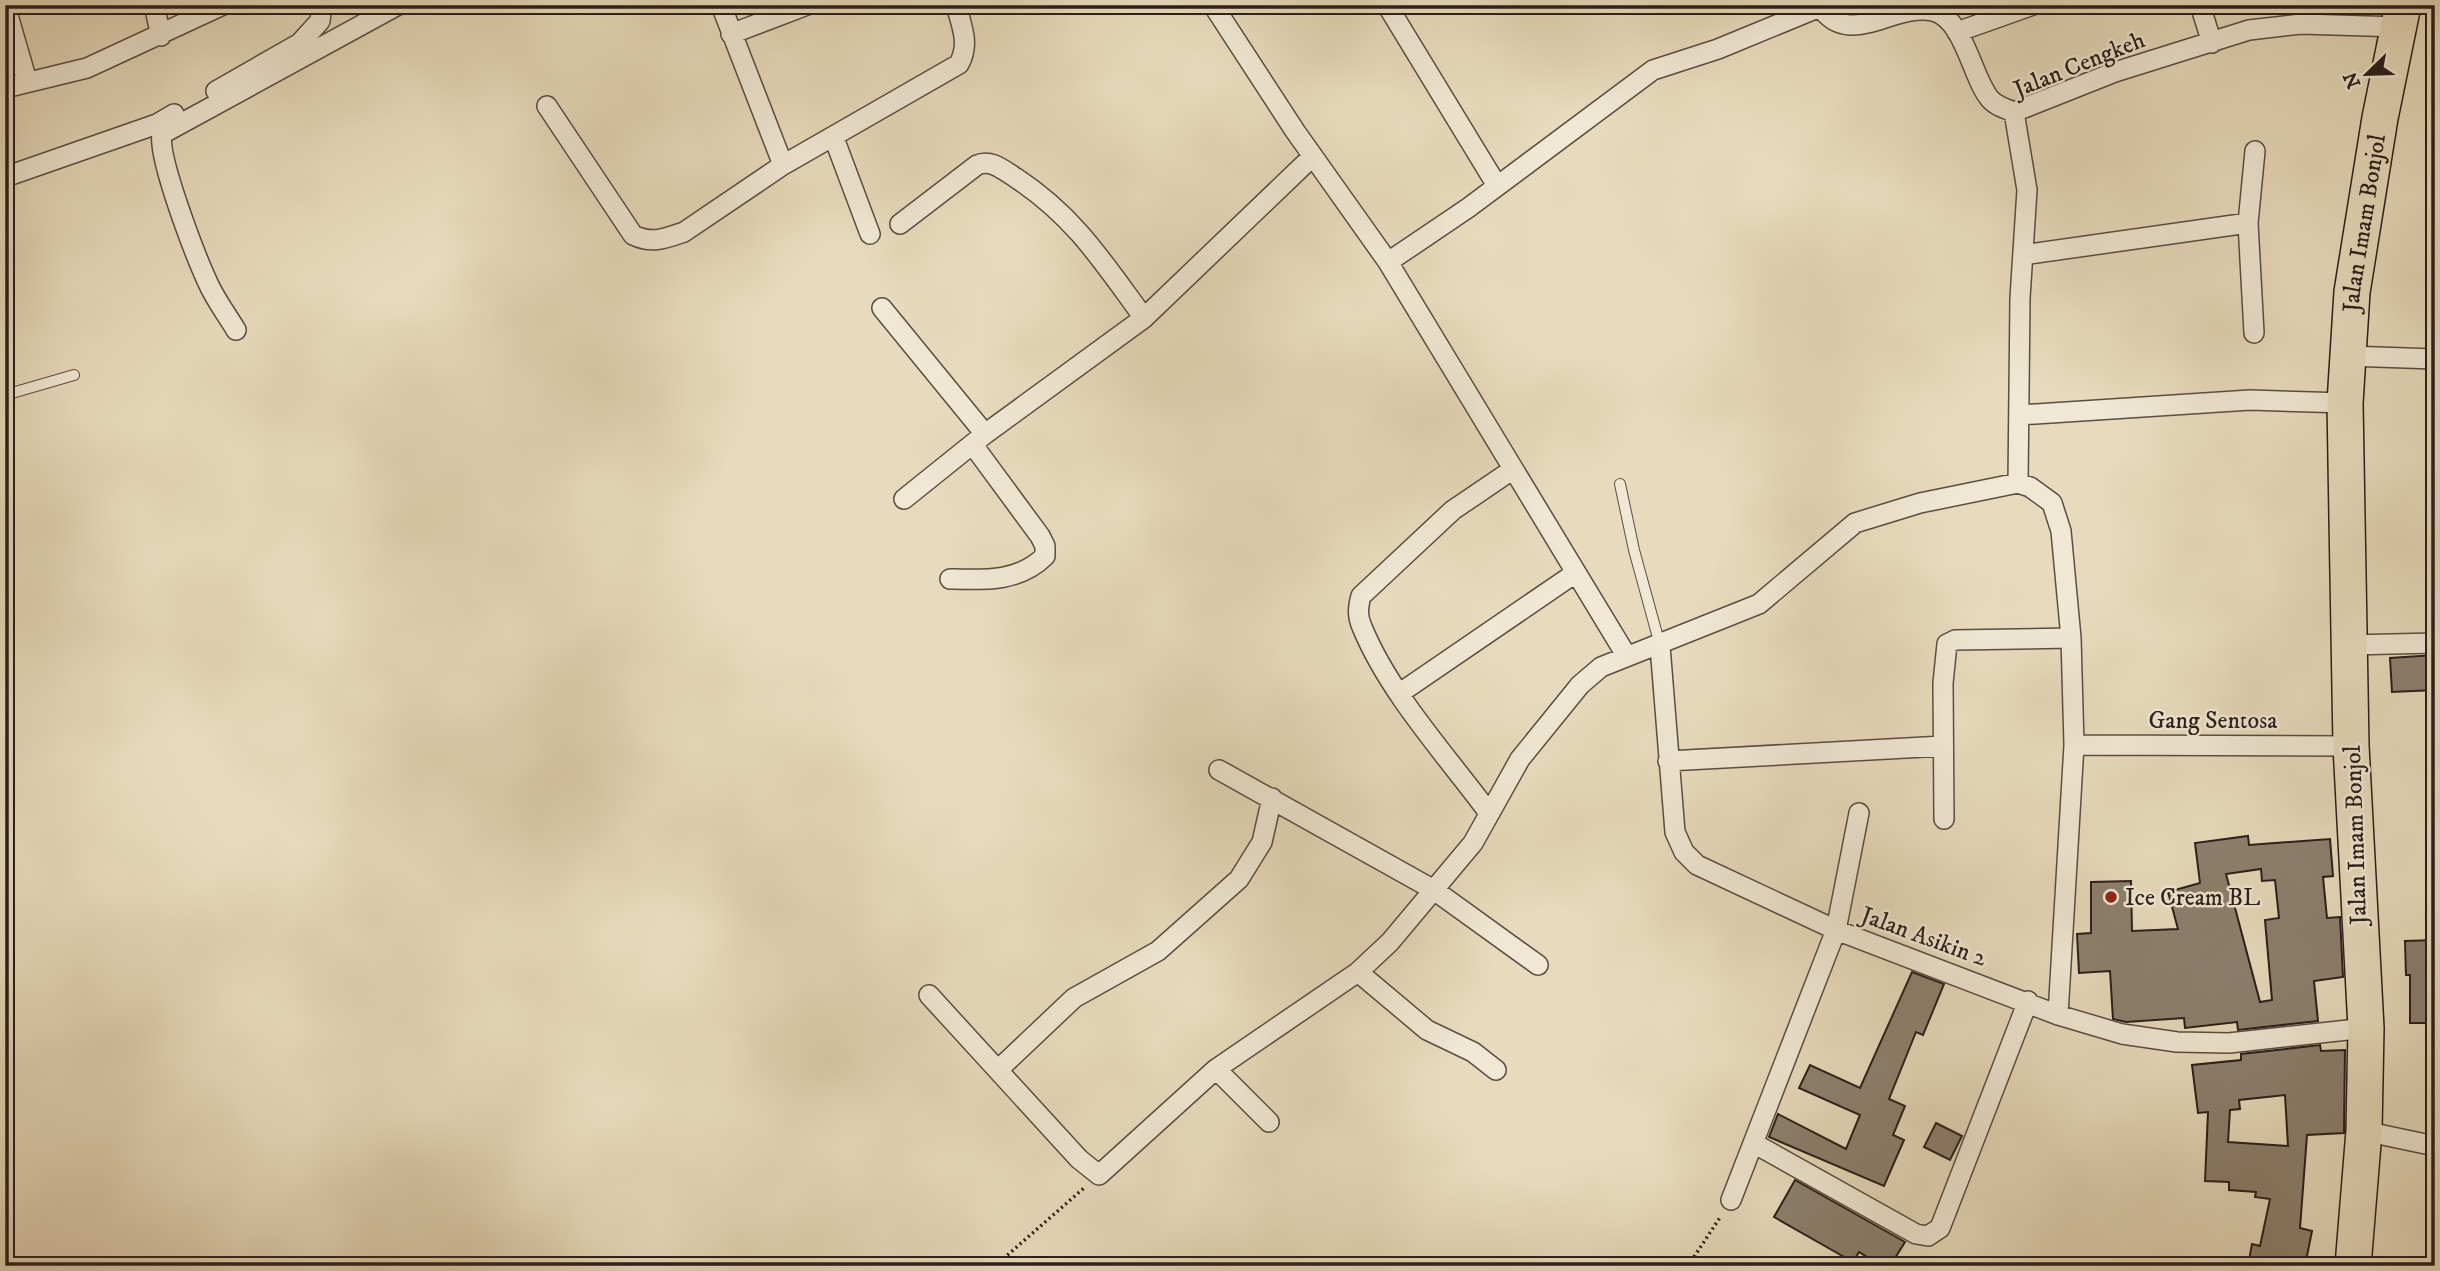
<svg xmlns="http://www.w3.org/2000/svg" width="2440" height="1271" viewBox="0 0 2440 1271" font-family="'IM FELL DW Pica',serif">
	<rect width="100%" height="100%" fill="#e8dbbd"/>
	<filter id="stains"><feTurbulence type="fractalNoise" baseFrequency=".00286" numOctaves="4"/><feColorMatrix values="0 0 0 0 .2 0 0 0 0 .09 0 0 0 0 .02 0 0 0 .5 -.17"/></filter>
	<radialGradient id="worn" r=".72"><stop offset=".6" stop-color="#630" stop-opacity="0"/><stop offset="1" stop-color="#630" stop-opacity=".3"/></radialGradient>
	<path fill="#8d806f" stroke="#2a1e1a" stroke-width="2" fill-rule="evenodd" d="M2435,655V690L2392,692L2390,658Z
		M2248,836L2249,845L2330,839L2333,876L2323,877L2327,918L2340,917L2343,977L2314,981L2318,1021L2238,1030L2237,1022L2185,1028L2184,1018L2126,1022L2113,1019L2110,971L2079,973L2077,934L2091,933V882L2131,881L2132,931L2178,929L2168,892L2200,883L2195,843ZM2261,869L2262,881L2275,880L2279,918L2265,920L2272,1000L2260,1002L2226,874Z
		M2435,940V1023H2410V975H2406L2405,941Z
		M1912,972L1944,984L1923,1035L1916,1032L1889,1099L1905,1106L1893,1135L1904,1140L1884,1186L1769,1137L1778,1114L1846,1149L1860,1115L1799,1088L1810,1065L1860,1088Z
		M2320,1045L2321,1051L2345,1050L2344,1130V1133L2307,1135L2300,1228L2312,1231L2305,1266H2248L2252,1244L2260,1246L2270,1199L2255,1197L2256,1192L2229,1190V1182L2205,1181L2208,1112L2198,1113L2192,1065L2241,1060V1054ZM2285,1095L2288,1146L2228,1142L2230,1110L2240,1109L2239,1100Z
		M1936,1123L1962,1136L1950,1160L1924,1147Z
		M1795,1180L1905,1242L1890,1266H1881L1859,1252L1853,1262L1774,1217Z"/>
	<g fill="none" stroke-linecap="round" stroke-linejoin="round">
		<g stroke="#5a4d43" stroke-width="12">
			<path id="lane" d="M5,395L74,375
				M1620,484L1634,550L1660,645"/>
		</g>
		<g stroke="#5a4d43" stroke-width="22">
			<path id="street" d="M5,5L27,81
				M154,5L161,36
				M721,5L783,165
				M1213,5L1295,131L1388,262L1626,655
				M1387,5L1496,184
				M1819,5C1848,51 1893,2 1933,11C1964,18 1972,78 1990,99C1996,106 2006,109 2014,112
				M2200,5L2212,43
				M1957,32L2033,5
				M731,34L807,5
				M5,88L87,68L223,5
				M216,91L300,43L320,21L322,5
				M547,106L633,235C652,244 664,239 684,232L783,165L959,64C970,44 962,27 956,5
				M834,138L870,234
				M5,177L157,124L174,114
				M2248,223L2255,151
				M900,224L977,165C992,159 1003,170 1016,178C1075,217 1103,262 1144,318
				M2023,255L2248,223L2254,333
				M1388,262L1468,208L1653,70L1718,49L1820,7
				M882,308L985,434
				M236,330C227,315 215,299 208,283C196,257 157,157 162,134L398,5
				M2348,356L2435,359
				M2019,415L2250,400L2345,403
				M2018,483L2020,298L2027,190L2014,112L2115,72L2249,30L2301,24L2400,27
				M904,499L985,434L1144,318L1313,156
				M950,579C985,580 1019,582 1045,556V546L1040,536L973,445
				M2349,645L2435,643
				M1660,646L1675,832L1684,852L1697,865L1836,930L2058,1015L2122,1034L2177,1042L2229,1043L2366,1028
				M1400,693L1574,574
				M2074,745L2351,746
				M1668,761L1943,746
				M1219,770L1434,890L1538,965
				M1489,813C1446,755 1389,693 1362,627C1357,616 1358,607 1361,596L1453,510L1512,470
				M1944,819L1943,683L1947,644L1955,640L2071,638
				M1358,972L1427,1030L1473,1052L1496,1070
				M929,995L1079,1159L1099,1175L1216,1069L1358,972L1390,942L1473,843L1520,759L1580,685L1601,667L1759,604L1855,523L1920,503L2018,483L2030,487L2052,503L2061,531L2071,638L2074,745L2058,1015
				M999,1069L1074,998L1158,951L1239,879L1262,842L1272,798
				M1216,1069L1269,1122
				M2364,1131L2435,1146
				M1755,1144L1916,1234L1928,1236L1940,1228L2028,1001
				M1731,1200L1836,930L1859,813"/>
		</g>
		<g stroke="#2a1e1a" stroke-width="38">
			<g id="highway">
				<path id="s1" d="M2353,1266L2364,1131L2366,1028L2351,746L2345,403L2352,292L2380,118L2403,5"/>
			</g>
		</g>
		<path stroke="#2a1e1a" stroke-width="3.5" stroke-dasharray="2 3.5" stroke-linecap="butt" d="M995,1266L1084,1188
			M1688,1266L1721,1216"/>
		<use href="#lane" stroke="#f0e8d4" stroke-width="10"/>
		<use href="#street" stroke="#f0e8d4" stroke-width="19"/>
		<use href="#highway" stroke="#e8dbbd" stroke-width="35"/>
	</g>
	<circle fill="#8f2418" stroke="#f0e8d4" stroke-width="2.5" cx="2111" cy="897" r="7"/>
	<g text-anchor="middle" stroke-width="5" stroke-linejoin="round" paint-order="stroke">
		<g font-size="24" fill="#2a1e1a" stroke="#f0e8d4">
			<text transform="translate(2079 64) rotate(-22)" y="8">Jalan Cengkeh</text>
			<text dy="8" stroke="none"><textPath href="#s1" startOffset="1045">Jalan Imam Bonjol</textPath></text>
			<text x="2213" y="728">Gang Sentosa</text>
			<text transform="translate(2355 835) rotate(-92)" y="8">Jalan Imam Bonjol</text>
			<text transform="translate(1924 936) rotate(20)" y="8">Jalan Asikin 2</text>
		</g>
		<g font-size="24" fill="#2a1e1a" stroke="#f0e8d4" text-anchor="start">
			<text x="2125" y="905">Ice Cream BL</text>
		</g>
	</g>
	<rect width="2440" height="1271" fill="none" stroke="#e8dbbd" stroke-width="28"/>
	<rect x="7" y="7" width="2426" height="1257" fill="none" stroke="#2a1e1a" stroke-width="3.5"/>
	<rect x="14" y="14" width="2412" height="1243" fill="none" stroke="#2a1e1a" stroke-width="2"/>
	<g transform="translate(2367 74) rotate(247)" stroke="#f0e8d4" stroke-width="5" paint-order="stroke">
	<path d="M0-5L12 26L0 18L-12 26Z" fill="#2a1e1a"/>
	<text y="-10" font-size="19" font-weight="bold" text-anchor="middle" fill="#2a1e1a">N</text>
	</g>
	<rect width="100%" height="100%" filter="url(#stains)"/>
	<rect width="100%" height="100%" fill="url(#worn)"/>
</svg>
